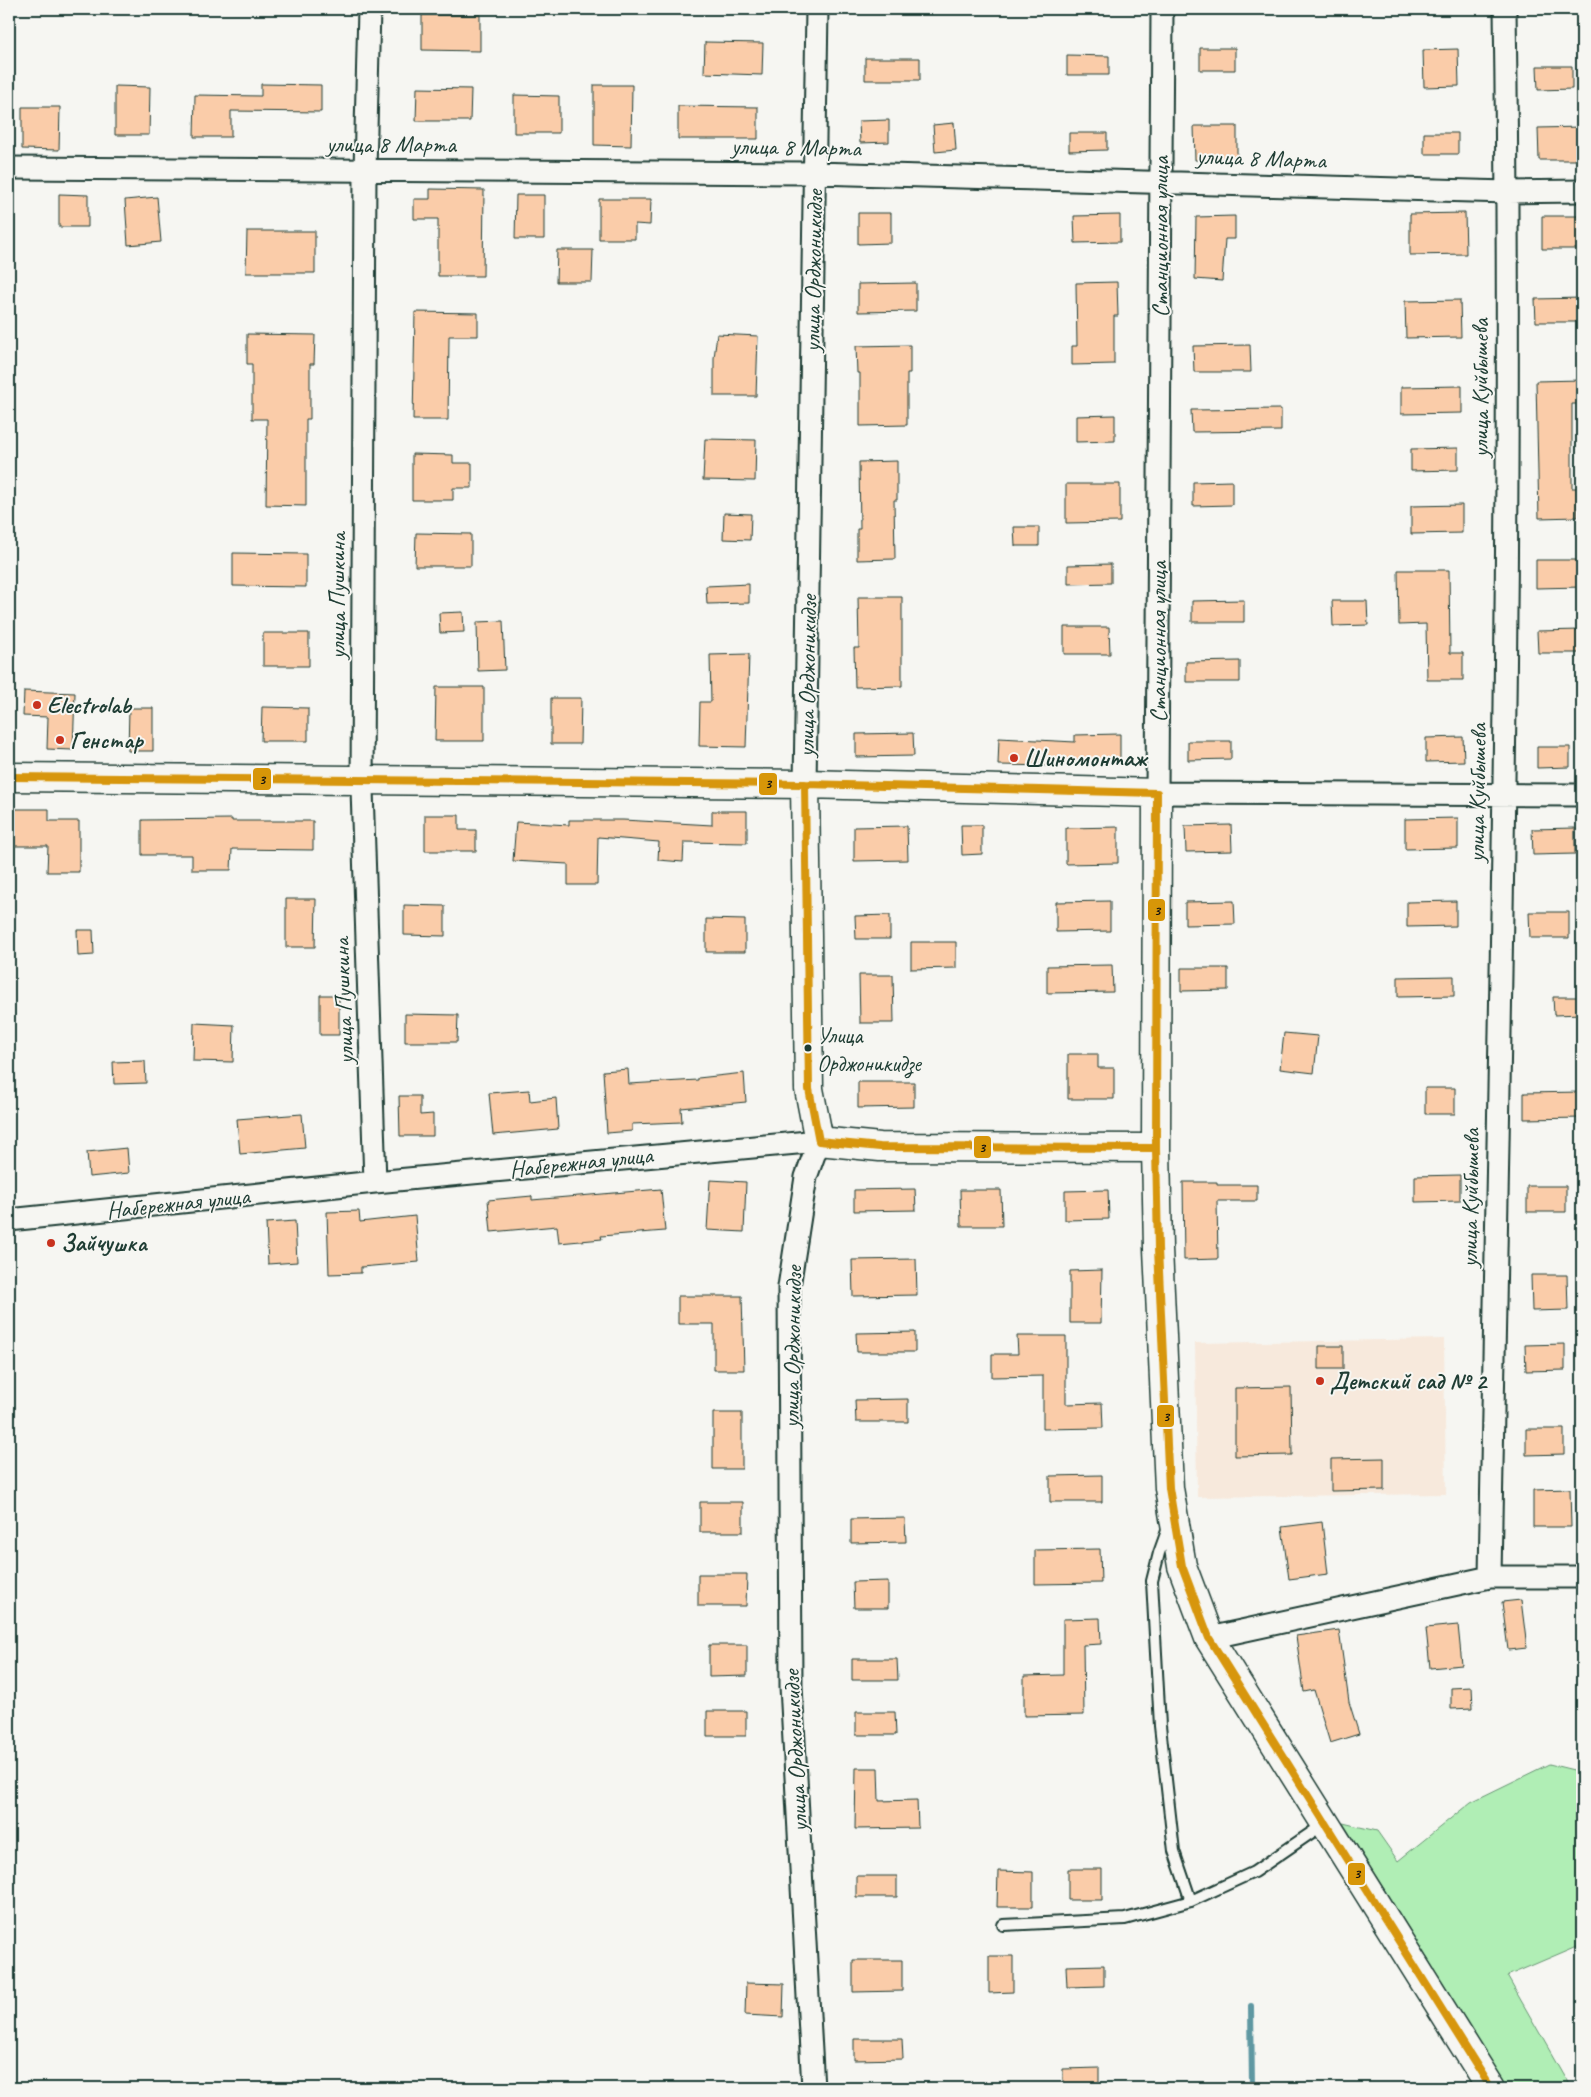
<svg xmlns="http://www.w3.org/2000/svg" width="1591" height="2097" viewBox="0 0 1591 2097" font-family="Caveat,sans-serif">
	<rect width="100%" height="100%" fill="#f6f6f2"/>
	<filter id="ink" filterUnits="userSpaceOnUse"><feTurbulence type="fractalNoise" baseFrequency=".02" numOctaves="2"/><feDisplacementMap in="SourceGraphic" scale="10" xChannelSelector="R" yChannelSelector="G"/><feConvolveMatrix kernelMatrix="1 2 1 2 8 2 1 2 1" color-interpolation-filters="sRGB"/></filter>
	<g filter="url(#ink)">
		<path fill="#f7e9dc" d="M1444,1339L1446,1494L1197,1497L1195,1343Z"/>
		<path fill="#b0eeb5" stroke="#689674" d="M1549,1764L1582,1772V1944L1507,1976L1571,2088H1508L1343,1823L1377,1831L1398,1861L1471,1802Z"/>
		<g fill="none" stroke-linecap="round" stroke-linejoin="round">
			<path stroke="#5f98a2" stroke-width="6" d="M1251,2006L1252,2088"/>
		</g>
		<path fill="#facca9" stroke="#1f3d34" d="M422,15H480V51L422,50Z
			M705,42L763,43L762,75L704,73Z
			M1200,48H1235V70H1200Z
			M1458,49L1459,86L1424,87L1423,50Z
			M1067,55L1109,56V75H1067Z
			M865,58H920V80H865Z
			M1537,66H1572V89L1538,90Z
			M261,84L321,85V112L231,111V137H194L195,95L261,96Z
			M594,85H632L631,146L594,145Z
			M115,86L150,87L149,135H115Z
			M417,88L471,89L470,121H416Z
			M514,95L559,96V133H514Z
			M678,106L758,107V139H678Z
			M22,107H60L59,150L22,149Z
			M889,120V142L860,143L859,121Z
			M954,123L956,150L935,152L933,125Z
			M1194,126H1237V160H1195Z
			M1582,127V160H1539L1538,128Z
			M1069,133H1107V150L1069,151Z
			M1424,133H1458V154H1424Z
			M430,189L484,190L483,276H438V219H414V199H430Z
			M59,194L88,195V227H59Z
			M516,195H544V239H515Z
			M157,197L161,242L128,245L125,200Z
			M599,199H651L650,225L635,224V239H599Z
			M858,213H891V243L858,244Z
			M1465,213L1466,254L1410,255V214Z
			M1120,215V242L1075,243L1074,216Z
			M1235,216V239H1225L1222,281L1195,279L1196,217Z
			M1542,216H1582V249H1542Z
			M247,231H315V273H246Z
			M557,250H593L592,282H556Z
			M1117,282L1118,316H1114V364L1072,365V346H1077L1076,283Z
			M916,283V311L858,312V284Z
			M1582,298V322H1536L1535,299Z
			M1460,300L1461,337L1406,338L1405,301Z
			M415,312L478,313V336H449L448,420H413Z
			M247,334L315,335L314,364H310V419H306V506L266,505L267,419H252V364H247Z
			M717,334L758,336L756,396H714V358Z
			M910,345V373H907V425L860,426V373H857L856,346Z
			M1250,345L1251,372H1194L1193,346Z
			M1582,380V404H1572V488H1577L1578,517L1539,518L1536,381Z
			M1462,386V413L1401,414V387Z
			M1281,409V431L1192,432L1191,410Z
			M1115,415V441L1076,442V416Z
			M705,439L756,440L755,481L703,480Z
			M1458,448V470L1411,471V449Z
			M412,454L453,455V463H472V488H453V500H412Z
			M897,461V500H894L895,559L857,560V529H860L859,462Z
			M1232,481V505L1193,506V482Z
			M1066,484H1120V522L1066,523Z
			M1462,505V533L1411,534V506Z
			M724,513L751,514L750,540L723,539Z
			M1014,527H1039V546H1015Z
			M416,533L471,534V566H415Z
			M233,553L306,554V587L233,586Z
			M1536,560H1582V587L1536,588Z
			M1111,564V583L1068,584V565Z
			M1398,570H1449L1450,653H1463V680H1427L1426,624L1399,625Z
			M749,584V603L707,604L706,586Z
			M858,597H902V686L855,687L854,648H859Z
			M1244,600V622H1192V601Z
			M1332,601H1367L1368,625L1333,626Z
			M463,612L464,632L440,633L439,613Z
			M503,621L505,670L478,671L477,622Z
			M1064,627H1109L1110,654H1064Z
			M1581,630V653H1538L1537,631Z
			M263,633H309V666H263Z
			M749,654L746,747L699,746L700,702H711L710,655Z
			M1240,661V682H1186V662Z
			M436,687H484V741H435Z
			M24,691L75,693L73,750L47,749L48,717L23,716Z
			M551,698H581L580,744H551Z
			M262,707L308,708V741H261Z
			M129,708H153V751H128Z
			M913,733L914,756L856,757V734Z
			M1120,734V760L1055,761V766L998,765L999,738L1075,742V735Z
			M1463,737L1464,761L1426,762V738Z
			M1188,741H1231V759L1188,760Z
			M1537,747H1570V767L1537,768Z
			M9,809H49V821H79V872H47L48,846H9Z
			M712,811H747V843L684,842L683,862L658,860L659,842L598,837L597,885H568V864L513,861L516,822L569,825V820H623L712,825Z
			M425,815H459V830H476V851H425Z
			M1458,818V848L1405,849V819Z
			M232,819V821H313V850L232,849L231,870H192V855H142V820Z
			M961,825H982V854L962,855Z
			M1231,825L1232,851L1186,852L1185,826Z
			M907,826L908,860L854,861V827Z
			M1118,827V863L1066,864V828Z
			M1575,828V854L1533,855L1532,829Z
			M286,899H316L315,947H286Z
			M1110,901V931L1056,932V902Z
			M1234,901L1235,924L1185,925V902Z
			M1456,901V926L1407,927V902Z
			M404,905L445,906V936L404,935Z
			M1529,912H1569V938H1530Z
			M890,915V939H856L855,916Z
			M706,919L745,920V952H706Z
			M77,930H93L94,955L78,956Z
			M911,942H956V968L911,969Z
			M1112,965L1113,992L1047,993V966Z
			M1181,968H1228V990L1181,991Z
			M859,975H893L894,1023H860Z
			M1454,976V996L1398,997V977Z
			M320,995H339V1035H320Z
			M1553,997H1582V1014L1554,1015Z
			M405,1014L458,1015L457,1042H405Z
			M194,1023L234,1025L233,1062L193,1061Z
			M1284,1033L1318,1036L1314,1073L1280,1069Z
			M1068,1054H1098V1068H1114V1099H1068Z
			M145,1061L146,1083L114,1084L113,1062Z
			M628,1069L629,1084L698,1080V1078L744,1073L746,1102L681,1108L682,1122L632,1124V1131L607,1133L603,1071Z
			M858,1082H914V1107L858,1108Z
			M1425,1088H1455V1114H1425Z
			M529,1090L530,1101L556,1098L558,1129L493,1135L489,1093Z
			M1582,1092V1118L1524,1119V1093Z
			M399,1096H420V1115L433,1114V1136H400Z
			M302,1114L305,1148L240,1154L237,1119Z
			M127,1148L129,1173L89,1177L87,1152Z
			M1460,1175V1201L1415,1202V1176Z
			M710,1180L746,1182L744,1232L707,1230Z
			M1183,1182H1217V1185H1257V1201H1217L1218,1259L1184,1260Z
			M1527,1186H1566V1212H1527Z
			M661,1189L665,1231L601,1236L602,1239L559,1243L557,1226L491,1232L488,1200L532,1196V1200Z
			M915,1189L916,1210L854,1211V1190Z
			M960,1190H1001L1002,1226H961Z
			M1108,1190L1109,1219L1065,1220V1191Z
			M359,1211L360,1222L415,1216L419,1262L361,1267V1273L329,1274L327,1212Z
			M295,1221L297,1262L268,1264L266,1223Z
			M916,1259L917,1295L853,1296L852,1260Z
			M1102,1270L1101,1323H1070V1271Z
			M1531,1275H1567L1568,1310L1532,1311Z
			M678,1296H742L744,1370H714V1324H678Z
			M915,1332V1352H857L856,1333Z
			M1017,1336H1066V1404L1102,1403L1103,1428L1043,1429V1376L992,1377V1354H1018Z
			M1565,1344V1370L1526,1371L1525,1345Z
			M1319,1346H1343V1369H1319Z
			M1291,1387L1292,1455L1235,1456V1388Z
			M908,1399V1422H856L855,1400Z
			M713,1413H742V1469H713Z
			M1526,1429H1564V1454L1526,1455Z
			M1384,1458V1490L1331,1491V1459Z
			M1102,1475V1502H1050V1476Z
			M1570,1489L1571,1527H1533V1490Z
			M700,1502H743V1532H700Z
			M905,1518L906,1542L851,1543V1519Z
			M1322,1522L1328,1574L1289,1579L1282,1527Z
			M1100,1549L1101,1583L1035,1584V1550Z
			M698,1574H747L746,1606H698Z
			M888,1581V1608H854L853,1582Z
			M1521,1600L1527,1648L1508,1650L1502,1602Z
			M1100,1618L1101,1644L1083,1645L1084,1715L1024,1716V1676L1063,1675V1619Z
			M1458,1625L1462,1665L1430,1668L1426,1628Z
			M1339,1630L1349,1702L1359,1734L1330,1743L1314,1690L1304,1692L1296,1636Z
			M709,1645H747V1676L709,1677Z
			M852,1659H897L898,1680H852Z
			M1472,1687L1473,1708L1451,1709V1688Z
			M707,1711H746V1736H707Z
			M856,1712H895L896,1735H856Z
			M856,1768H878L879,1801L917,1800L918,1828L855,1829Z
			M1068,1869H1102V1900H1068Z
			M998,1871L1033,1872V1907H997Z
			M856,1876H897V1897H856Z
			M989,1956H1013V1992L989,1993Z
			M853,1960H902V1991L853,1992Z
			M1104,1965V1986L1067,1987L1066,1966Z
			M746,1983L784,1984L783,2017L745,2015Z
			M854,2039H902L903,2059L854,2060Z
			M1099,2068V2088H1063V2069Z"/>
		<g fill="none" stroke-linecap="round" stroke-linejoin="round">
			<g stroke="#1f3d34" stroke-width="14">
				<path id="service" d="M1168,1528L1159,1553L1152,1581L1160,1726L1174,1851L1191,1901
					M1003,1925L1125,1919L1191,1901L1254,1872L1324,1824"/>
			</g>
			<g stroke="#1f3d34" stroke-width="25">
				<path id="minor" d="M369,9L365,170L362,789L375,1182
					M1162,9L1157,793L1582,795
					M9,168L815,173L1508,192L1582,191
					M805,784L817,9
					M9,1220L375,1182L819,1141L806,1177L789,1287L791,1686L813,2088
					M1490,1577C1499,1055 1513,532 1505,9
					M1209,1638L1490,1577H1582"/>
			</g>
			<g stroke="#1f3d34" stroke-width="31">
				<path id="secondary" d="M9,777L805,784L1157,793L1156,1148L1158,1249L1169,1488L1182,1566L1209,1638L1491,2088
					M805,784L809,1089L819,1141L880,1147L1156,1148"/>
			</g>
			<use href="#service" stroke="#f6f6f2" stroke-width="10"/>
			<use href="#minor" stroke="#f6f6f2" stroke-width="21"/>
			<use href="#secondary" stroke="#f6f6f2" stroke-width="28"/>
			<g stroke="#f6f6f2" stroke-width="11">
				<path id="bus-1" d="M9,777L805,784L1157,793L1156,1148L1158,1249L1169,1488L1182,1566L1209,1638L1491,2088
					M805,784L809,1089L819,1141L880,1147L1156,1148"/>
			</g>
			<use href="#bus-1" stroke="#d79608" stroke-width="8"/>
		</g>
	</g>
	<g fill="#c8321e" stroke="#f6f6f2" stroke-width="2">
		<circle cx="37" cy="705" r="5"/>
		<circle cx="60" cy="740" r="5"/>
		<circle cx="1014" cy="758" r="5"/>
		<circle cx="51" cy="1243" r="5"/>
		<circle cx="1320" cy="1381" r="5"/>
	</g>
	<circle fill="#1f3d34" stroke="#f6f6f2" stroke-width="2" cx="808" cy="1048" r="4.5"/>
	<g text-anchor="middle" stroke-width="4" stroke-linejoin="round" paint-order="stroke">
		<g font-size="23" fill="#1f3d34" stroke="#f6f6f2" text-anchor="start">
			<text x="817" y="1043">Улица<tspan x="817" dy="28">Орджоникидзе</tspan></text>
		</g>
		<g font-size="24" fill="#1f3d34" stroke="#f6f6f2">
			<text x="391" y="152">улица 8 Марта</text>
			<text transform="translate(796 147) rotate(1)" y="8">улица 8 Марта</text>
			<text transform="translate(1261 158) rotate(2)" y="8">улица 8 Марта</text>
			<text transform="translate(1160 237) rotate(-90)" y="8">Станционная улица</text>
			<text transform="translate(813 271) rotate(-89)" y="8">улица Орджоникидзе</text>
			<text transform="translate(1480 388) rotate(-90)" y="8">улица Куйбышева</text>
			<text transform="translate(337 596) rotate(-90)" y="8">улица Пушкина</text>
			<text transform="translate(1158 642) rotate(-90)" y="8">Станционная улица</text>
			<text transform="translate(807 676) rotate(-89)" y="8">улица Орджоникидзе</text>
			<text transform="translate(1477 793) rotate(-89)" y="8">улица Куйбышева</text>
			<text transform="translate(343 1001) rotate(-92)" y="8">улица Пушкина</text>
			<text transform="translate(581 1162) rotate(-6)" y="8">Набережная улица</text>
			<text transform="translate(1470 1198) rotate(-89)" y="8">улица Куйбышева</text>
			<text transform="translate(178 1203) rotate(-6)" y="8">Набережная улица</text>
			<text transform="translate(792 1347) rotate(-89)" y="8">улица Орджоникидзе</text>
			<text transform="translate(795 1751) rotate(-93)" y="8">улица Орджоникидзе</text>
		</g>
		<g font-size="24" font-weight="bold" fill="#1f3d34" stroke="#f6f6f2" text-anchor="start">
			<text x="47" y="713">Electrolab</text>
			<text x="70" y="748">Генстар</text>
			<text x="1024" y="766">Шиномонтаж</text>
			<text x="61" y="1251">Зайчушка</text>
			<text x="1330" y="1389">Детский сад № 2</text>
		</g>
	</g>
	<g stroke="#f6f6f2" stroke-width="2">
		<rect x="252" y="767" width="20" height="24" rx="5" fill="#d79608"/>
		<rect x="758" y="772" width="20" height="24" rx="5" fill="#d79608"/>
		<rect x="1147" y="898" width="19" height="24" rx="5" fill="#d79608"/>
		<rect x="973" y="1135" width="19" height="24" rx="5" fill="#d79608"/>
		<rect x="1156" y="1404" width="19" height="24" rx="5" fill="#d79608"/>
		<rect x="1347" y="1862" width="19" height="24" rx="5" fill="#d79608"/>
	</g>
	<g font-size="14" text-anchor="middle" font-weight="bold" fill="#111">
		<text x="262" y="784">3</text>
		<text x="768" y="788">3</text>
		<text x="1157" y="915">3</text>
		<text x="982" y="1152">3</text>
		<text x="1166" y="1421">3</text>
		<text x="1357" y="1878">3</text>
	</g>
	<rect width="1591" height="2097" fill="none" stroke="#f6f6f2" stroke-width="30"/>
	<rect x="15" y="15" width="1561" height="2067" fill="none" stroke="#1f3d34" stroke-width="2" filter="url(#ink)"/>
</svg>
